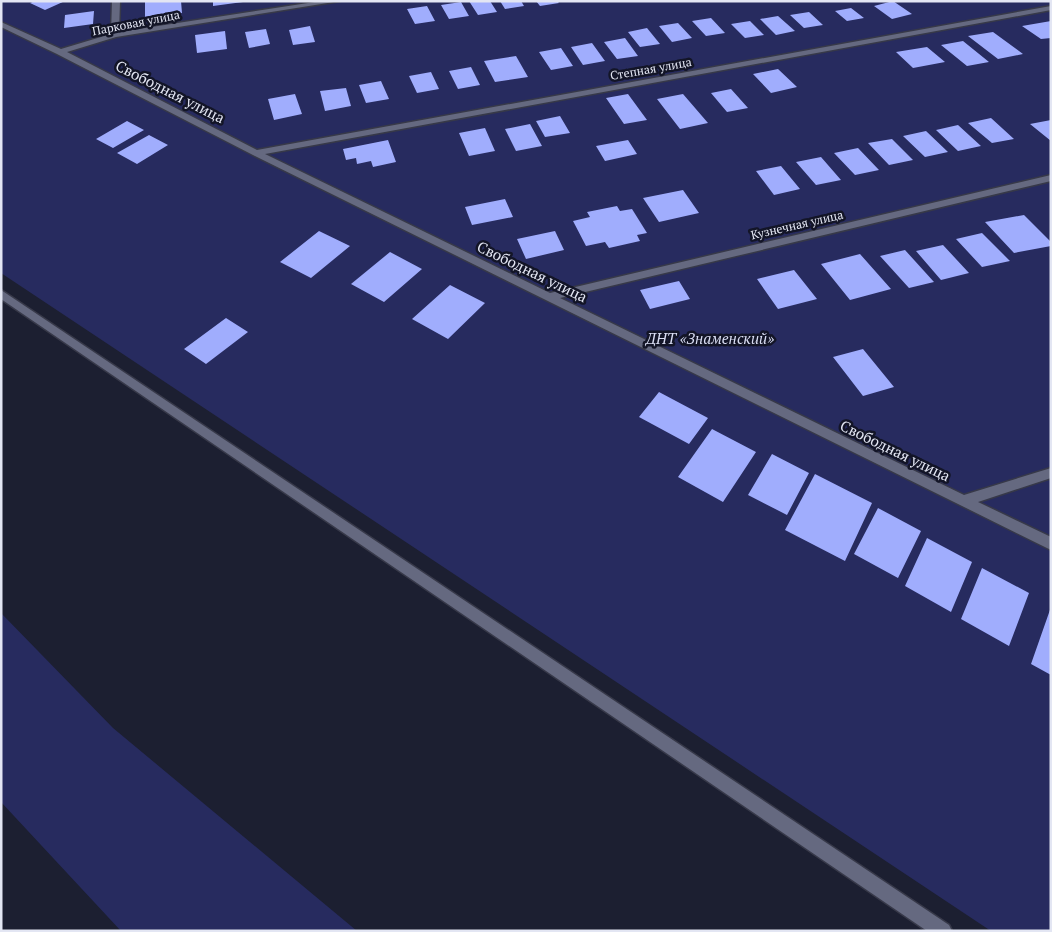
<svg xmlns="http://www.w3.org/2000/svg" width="1052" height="932" viewBox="0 0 1052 932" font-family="'PT Serif',serif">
	<rect width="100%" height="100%" fill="#1c1f31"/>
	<path fill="#272b5f" d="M1,1H1051V931H991L1,273Z
		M1,613L113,728L357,931H121L1,802Z"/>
	<path fill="#a0adfd" d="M35,1H65L45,10L30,3Z
		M145,1H181L182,13L145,17Z
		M213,1H243V2L213,6Z
		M469,1H490L497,12L478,15Z
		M500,1H521L524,6L505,9Z
		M536,1H557L559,3L540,6Z
		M893,1L912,14L892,19L874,6Z
		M461,2L469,16L449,19L441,5Z
		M427,6L435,21L415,24L407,9Z
		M851,8L864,18L847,21L835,11Z
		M94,11L93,24L64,28L65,15Z
		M809,12L823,25L804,28L790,15Z
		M778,16L795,31L776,35L760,19Z
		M711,18L725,33L706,36L692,21Z
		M750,21L764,35L745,38L731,24Z
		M1051,21V38L1041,39L1022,26Z
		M678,23L692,38L672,42L659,26Z
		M310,26L315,42L293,45L289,30Z
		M647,28L660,44L640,47L628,32Z
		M266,29L270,44L249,48L245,32Z
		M225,31L227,49L197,53L195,35Z
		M993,32L1023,54L998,59L968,36Z
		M625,38L638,56L617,59L604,42Z
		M963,41L989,62L967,66L941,45Z
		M592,43L605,61L583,65L571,47Z
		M927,47L945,62L913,68L896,52Z
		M561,48L573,66L551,70L539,52Z
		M516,56L528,77L495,82L484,61Z
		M471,67L480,85L458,89L449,71Z
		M778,69L797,87L771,93L753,74Z
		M431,72L439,89L417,93L409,76Z
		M381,81L389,99L366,103L359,85Z
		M346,88L351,106L325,111L320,91Z
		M731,89L748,108L727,112L711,93Z
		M295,94L302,114L274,120L268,99Z
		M628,94L647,120L624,124L606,98Z
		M683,94L708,123L680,129L657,99Z
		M560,116L570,133L545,137L536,121Z
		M991,118L1014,139L992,143L968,123Z
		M1051,120V141L1030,124Z
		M127,121L144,130L113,148L96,139Z
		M530,124L542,146L516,151L505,129Z
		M958,125L981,146L958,151L936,130Z
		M485,128L495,151L469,156L459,133Z
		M926,131L948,152L925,157L903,136Z
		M149,135L168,145L137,164L117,153Z
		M892,139L913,160L889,165L868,143Z
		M388,140L396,162L373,167L371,161L357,164L356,158L346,160L343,149Z
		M628,140L637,154L605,161L596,146Z
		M858,148L879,170L855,175L834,153Z
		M821,157L841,180L816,185L796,162Z
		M781,166L800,189L774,195L756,171Z
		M683,190L699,213L659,222L643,198Z
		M505,199L513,217L472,225L465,207Z
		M617,206L620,211L632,209L647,233L637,235L640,241L609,248L605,242L586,246L573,221L590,217L587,212Z
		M1024,215L1051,242V246L1014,253L985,222Z
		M319,231L350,246L311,278L280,262Z
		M555,231L564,250L526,259L517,239Z
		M982,233L1010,261L982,267L956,239Z
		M943,245L969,273L941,280L916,251Z
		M905,250L934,282L909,288L880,256Z
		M390,252L422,269L384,302L351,284Z
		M860,254L891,289L850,300L821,264Z
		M794,270L817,299L778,309L757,279Z
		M679,281L690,299L650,309L640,290Z
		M450,285L485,303L448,339L412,319Z
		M226,318L248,332L206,364L184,349Z
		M863,349L894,387L863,396L833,357Z
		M659,392L708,418L689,444L639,417Z
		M712,429L756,452L723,502L678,477Z
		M772,454L809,473L787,515L748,495Z
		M815,474L872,503L845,561L785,530Z
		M878,508L921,531L898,578L854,554Z
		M927,538L972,562L951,612L905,586Z
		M982,568L1029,593L1009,646L961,619Z
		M1051,607V675L1031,664Z"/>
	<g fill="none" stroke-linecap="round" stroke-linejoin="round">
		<g stroke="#373949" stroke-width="3">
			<path id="service" d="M1,290L949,925L952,931H927L1,299Z"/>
		</g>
		<g stroke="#373949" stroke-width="3">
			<path id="minor" d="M112,1H120L119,32L321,1H340L116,37L67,52L257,150L1051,6V10L265,154L550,293L1051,175V181L560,298L964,495L1051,468V478L978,502L1051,537V550L253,155L57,54L1,27V22L61,49L111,34Z"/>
		</g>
		<use href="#service" fill="#656980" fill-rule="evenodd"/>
		<use href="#minor" fill="#656980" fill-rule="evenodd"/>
	</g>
	<g text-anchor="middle" stroke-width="5" stroke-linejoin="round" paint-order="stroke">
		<g font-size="12" fill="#e3e6f3" stroke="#131527">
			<text transform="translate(136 23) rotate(-11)" y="4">Парковая улица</text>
			<text transform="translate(651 69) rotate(-10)" y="4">Степная улица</text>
			<text transform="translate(797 225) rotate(-13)" y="4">Кузнечная улица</text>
		</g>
		<g font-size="15" fill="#e3e6f3" stroke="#131527">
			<text transform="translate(170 92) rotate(27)" y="5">Свободная улица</text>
			<text transform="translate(532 272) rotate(26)" y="5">Свободная улица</text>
			<text transform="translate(895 451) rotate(26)" y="5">Свободная улица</text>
		</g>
		<g font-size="15" font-style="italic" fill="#d9ddf3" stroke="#131527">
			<text x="710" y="344">ДНТ «Знаменский»</text>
		</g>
	</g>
	<rect width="1052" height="932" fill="none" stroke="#e3e6f3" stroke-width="5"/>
</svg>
